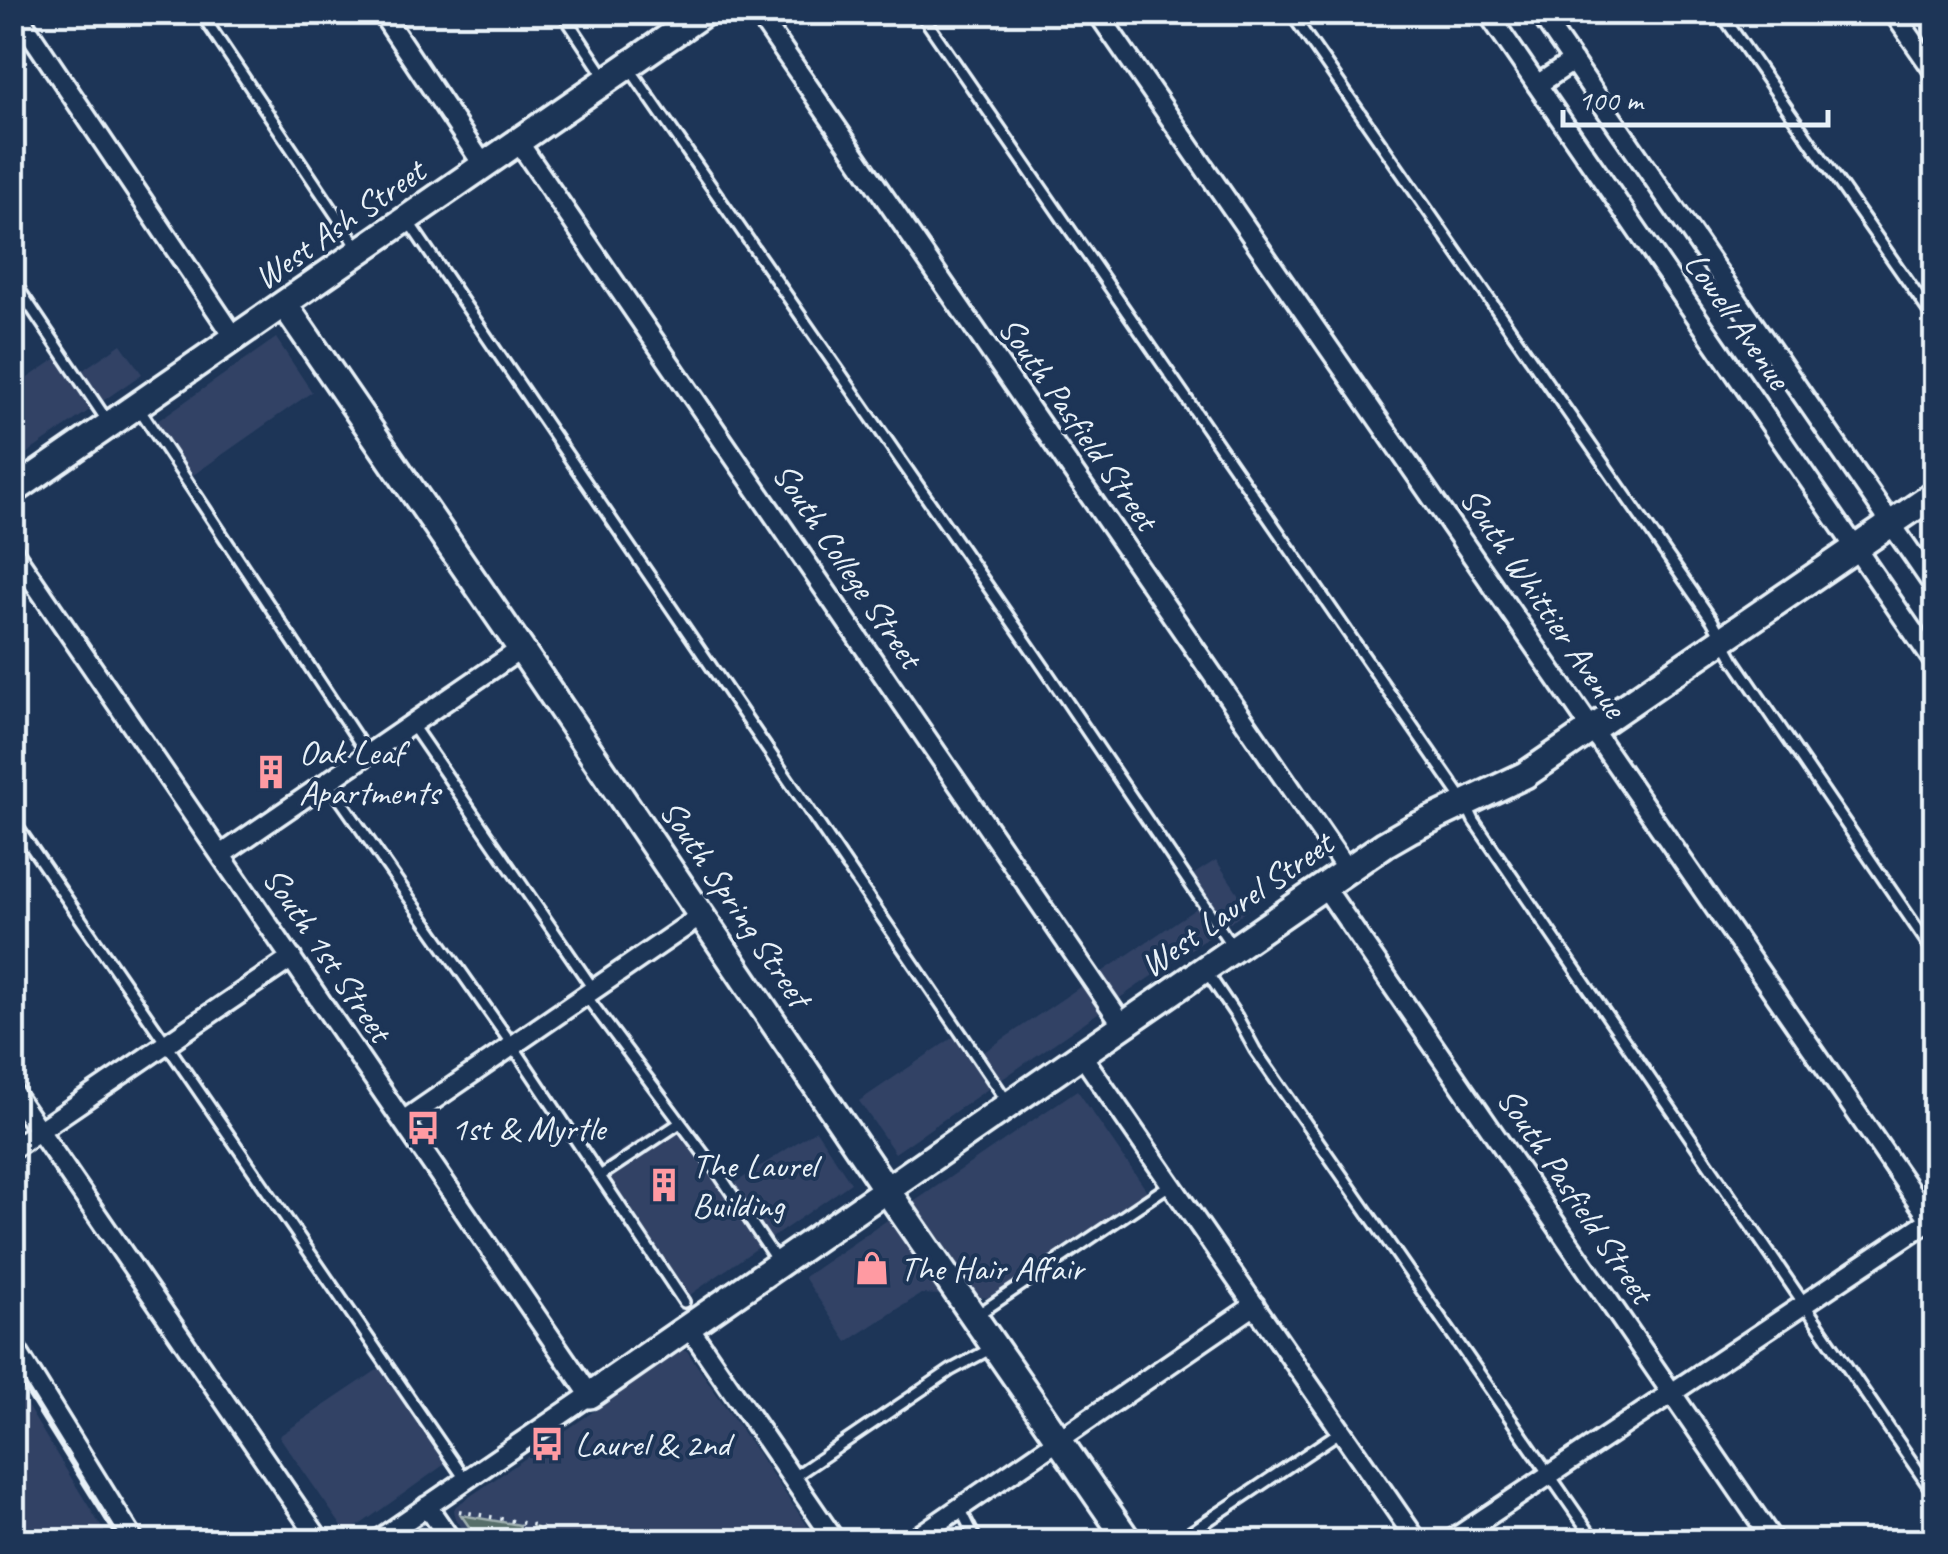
<svg xmlns="http://www.w3.org/2000/svg" width="1948" height="1554" viewBox="0 0 1948 1554" font-family="Caveat,sans-serif">
	<rect width="100%" height="100%" fill="#1d3557"/>
	<filter id="ink" filterUnits="userSpaceOnUse"><feTurbulence type="fractalNoise" baseFrequency=".01" numOctaves="2"/><feDisplacementMap in="SourceGraphic" scale="20" xChannelSelector="R" yChannelSelector="G"/><feConvolveMatrix kernelMatrix="1 2 1 2 8 2 1 2 1" color-interpolation-filters="sRGB"/></filter>
	<g filter="url(#ink)">
		<path fill="#304265" d="M276,338L312,392L189,478L153,424Z
			M121,344L142,374L13,463V388L57,358L71,378Z
			M1216,860L1249,909L895,1153L859,1101L958,1034L975,1058L1207,901L1191,876Z
			M1077,1090L1149,1194L995,1298L921,1294L847,1342L804,1277Z
			M678,1113L729,1187L816,1130L851,1183L684,1299L596,1167Z
			M681,1351H687L818,1541H466L465,1532L456,1519L454,1510L456,1506Z
			M380,1368L445,1464L347,1534L279,1436Z
			M13,1383L110,1541H13Z"/>
		<path fill="#576e6a" stroke="#a0b0b1" stroke-width="2.5" d="M461,1515L520,1525L518,1538L530,1540L533,1527L537,1528L546,1541H479Z"/>
		<g fill="none" stroke-linecap="round" stroke-linejoin="round">
			<g stroke="#e8f1f8" stroke-width="16">
				<path id="lane" d="M200,12L359,249
					M562,12L605,77
					M920,12L1466,804L1474,821L1936,1497
					M1290,12L1712,620L1734,660L1936,956
					M1720,12L1936,322
					M630,69L1045,669L1232,946
					M408,221L1007,1101
					M12,279L108,422
					M138,407L368,755
					M412,725L594,990
					M328,782L513,1046L684,1302
					M12,819L465,1479
					M1206,971L1237,1017L1255,1050L1596,1542
					M586,996L721,1177L777,1261
					M600,1176L680,1123
					M974,1317L1171,1184
					M792,1478L951,1370L992,1348
					M960,1508L977,1542
					M1176,1542L1341,1431"/>
			</g>
			<g stroke="#e8f1f8" stroke-width="25">
				<path id="street" d="M16,12L235,338
					M381,12L484,166
					M757,12L1347,870
					M1097,12L1936,1228
					M1487,12L1936,665
					M1539,12L1936,589
					M1893,12L1936,74
					M1537,85L1573,61
					M519,143L1123,1025
					M12,550L590,1395L375,1542
					M221,855L521,649
					M1324,886L1774,1542
					M1081,1054L1418,1542
					M12,1091L321,1542
					M403,1121L702,915
					M12,1149L292,958
					M688,1326L836,1542
					M12,1343L135,1542
					M427,1506L452,1542
					M910,1542L1255,1305
					M1449,1542L1936,1216"/>
			</g>
			<g stroke="#e8f1f8" stroke-width="32">
				<path id="secondary" d="M284,304L521,649L886,1189L1129,1542
					M12,492L705,12
					M590,1395L1385,844L1411,829L1525,775L1936,493"/>
			</g>
			<path stroke="#e8f1f8" stroke-width="4" stroke-dasharray="2.5 8" stroke-linecap="butt" d="M459,1511L540,1526L551,1542"/>
			<use href="#lane" stroke="#1d3557" stroke-width="9"/>
			<use href="#street" stroke="#1d3557" stroke-width="18"/>
			<use href="#secondary" stroke="#1d3557" stroke-width="25"/>
			<path stroke="#e8f1f8" stroke-width="5" d="M12,1368L121,1542"/>
		</g>
	</g>
	<defs>
		<g id="building-bare" transform="scale(2.7)"><path d="M-4-6H4V6H1V3H-1V6H-4ZM-2.5-4.3h1.7v1.8h-1.7ZM.8-4.3h1.7v1.8H.8ZM-2.5-1h1.7V.8h-1.7ZM.8-1h1.7V.8H.8Z" fill="#ff9aa2" stroke="#1d3557" stroke-width="2.5" paint-order="stroke"/></g>
		<g id="bus-bare" transform="scale(2.7)"><path d="M-5-6H5V4H4V6H2V4H-2V6H-4V4H-5ZM-3.5-4V0h7V-4ZM-3.5 1.2v1.5H-2V1.2ZM2 1.2v1.5H3.5V1.2Z" fill="#ff9aa2" stroke="#1d3557" stroke-width="2.5" paint-order="stroke"/></g>
		<g id="shop-bare" transform="scale(2.7)"><path d="M-5-2.5h2.3a2.7 3.5 0 0 1 5.4 0H5L5.5 6h-11ZM-1.5-2.5h3a1.5 2.3 0 0 0-3 0Z" fill="#ff9aa2" stroke="#1d3557" stroke-width="2.5" paint-order="stroke"/></g>
	</defs>
	<g fill-rule="evenodd">
		<use href="#building-bare" x="271" y="772"/>
		<use href="#bus-bare" x="423" y="1128"/>
		<use href="#building-bare" x="664" y="1185"/>
		<use href="#shop-bare" x="872" y="1268"/>
		<use href="#bus-bare" x="547" y="1444"/>
	</g>
	<g text-anchor="middle" stroke-width="8" stroke-linejoin="round" paint-order="stroke">
		<g font-size="35" fill="#e8f1f8" stroke="#1d3557">
			<text transform="translate(339 224) rotate(-35)" y="12">West Ash Street</text>
			<text transform="translate(1738 320) rotate(55)" y="12">Lowell Avenue</text>
			<text transform="translate(1079 423) rotate(55)" y="12">South Pasfield Street</text>
			<text transform="translate(848 565) rotate(56)" y="12">South College Street</text>
			<text transform="translate(1544 602) rotate(56)" y="12">South Whittier Avenue</text>
			<text transform="translate(736 903) rotate(56)" y="12">South Spring Street</text>
			<text transform="translate(1236 904) rotate(-35)" y="12">West Laurel Street</text>
			<text transform="translate(328 954) rotate(56)" y="12">South 1st Street</text>
			<text transform="translate(1576 1195) rotate(56)" y="12">South Pasfield Street</text>
		</g>
		<g font-size="35" fill="#e8f1f8" stroke="#1d3557" text-anchor="start">
			<text x="299" y="764">Oak Leaf<tspan x="299" dy="40">Apartments</tspan></text>
			<text x="451" y="1140">1st &amp; Myrtle</text>
			<text x="692" y="1177">The Laurel<tspan x="692" dy="40">Building</tspan></text>
			<text x="900" y="1280">The Hair Affair</text>
			<text x="575" y="1456">Laurel &amp; 2nd</text>
		</g>
	</g>
	<rect width="1948" height="1554" fill="none" stroke="#1d3557" stroke-width="50"/>
	<rect x="25" y="25" width="1898" height="1504" fill="none" stroke="#e8f1f8" stroke-width="4" filter="url(#ink)"/>
	<path d="M1563 110v15h265v-15" fill="none" stroke="#e8f1f8" stroke-width="5"/>
	<text x="1578" y="110" font-size="30" fill="#e8f1f8" stroke="#1d3557" stroke-width="8" paint-order="stroke">100 m</text>
</svg>
